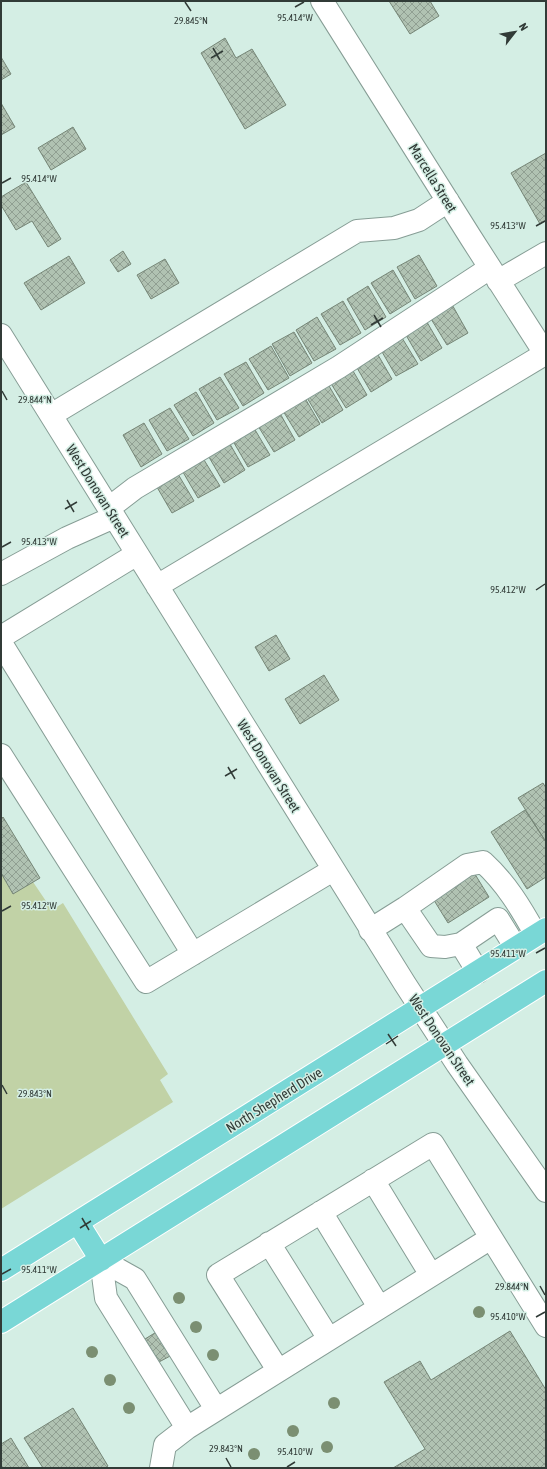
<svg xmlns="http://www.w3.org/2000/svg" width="547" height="1469" viewBox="0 0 547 1469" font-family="'Asap Condensed',sans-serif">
	<defs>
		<pattern id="building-cross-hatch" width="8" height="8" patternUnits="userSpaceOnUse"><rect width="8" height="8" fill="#b0c2b2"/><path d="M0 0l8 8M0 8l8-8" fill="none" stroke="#909f92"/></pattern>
	</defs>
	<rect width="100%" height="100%" fill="#d4eee4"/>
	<path fill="#c1d2a6" d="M3,872L31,879L52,910L63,903L168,1074L160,1080L173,1102L1,1209V874Z"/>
	<path fill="url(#building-cross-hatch)" stroke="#768677" d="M389,1H430L439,16L410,34Z
		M225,38L236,58L252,49L286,105L245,129L201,53Z
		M1,57L11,74L1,80Z
		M1,103L15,127L1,135Z
		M73,127L86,149L51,170L38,148Z
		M546,153V220L540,224L511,173Z
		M26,182L61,239L48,247L32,221L16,230L1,205V197Z
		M123,251L131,264L118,272L110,260Z
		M419,255L437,286L415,299L397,267Z
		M69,256L85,283L41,310L24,283Z
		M165,259L179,283L151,299L137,275Z
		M393,270L411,301L390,314L371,283Z
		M368,286L386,317L365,330L347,299Z
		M343,301L361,333L340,345L321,314Z
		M450,301L468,333L447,345L428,314Z
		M317,317L336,349L314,361L296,330Z
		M424,317L442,348L421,361L403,330Z
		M294,332L312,363L290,376L272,344Z
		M399,333L418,364L396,376L378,345Z
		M271,346L289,378L268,390L249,359Z
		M374,348L392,379L371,392L353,361Z
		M246,362L264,393L243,406L224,374Z
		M349,364L367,395L346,408L327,377Z
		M220,377L239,408L217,420L199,389Z
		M325,379L343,410L322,423L303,391Z
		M196,392L214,423L193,436L174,405Z
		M302,393L320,424L299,437L280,406Z
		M170,408L189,439L167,451L149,420Z
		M277,408L295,440L274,452L255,421Z
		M144,423L162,454L141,467L123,435Z
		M251,423L270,455L248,467L230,436Z
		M227,439L245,470L224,483L206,452Z
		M201,455L220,486L198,498L180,467Z
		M175,469L194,501L172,513L154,482Z
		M276,635L290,659L269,671L255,647Z
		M324,675L339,700L300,724L285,699Z
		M543,783L546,788V842L518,798Z
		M525,810L546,842V877L527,889L491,832Z
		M3,817L40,878L13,894L1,873V819Z
		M473,871L489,897L448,923L432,897Z
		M158,1331L172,1355L159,1362L145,1339Z
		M510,1331L546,1390V1468H393L425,1449L384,1382L420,1361L431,1380Z
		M73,1408L108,1466L105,1468H43L24,1438Z
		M11,1438L29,1468H1V1444Z"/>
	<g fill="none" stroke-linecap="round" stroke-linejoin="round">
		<g stroke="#869d95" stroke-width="24">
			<path id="minor" d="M322,1L471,238L546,355
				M498,281L546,253
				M1,335L405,984L457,1064L546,1191
				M51,415L357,231L394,228L419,220L448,201
				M109,508L135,488L339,367L490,268
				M1,574L67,538L114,517
				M157,586L545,354
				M1,637L137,554
				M1,643L193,954
				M1,755L146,982L333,870
				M405,908L467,865L483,862C506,883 521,908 536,935
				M370,930L405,908L431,946L445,947L461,944L498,919L516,948
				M461,944L478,972
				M373,1180L431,1275
				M321,1212L379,1307
				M269,1243L329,1339
				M101,1260L135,1279L216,1409
				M101,1260L106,1298L187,1428
				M278,1370L218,1275L433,1144L546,1326
				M161,1468L165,1445L187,1428L491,1238"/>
		</g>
		<g stroke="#fff" stroke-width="24">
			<path id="major" d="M78,1223L101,1260
				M1,1270L546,929
				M1,1322L546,981"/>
		</g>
		<use href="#minor" stroke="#fff" stroke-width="22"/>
		<use href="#major" stroke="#79d7d6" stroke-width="22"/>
	</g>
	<g fill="#7b8f72">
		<circle cx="179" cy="1298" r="6"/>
		<circle cx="479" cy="1312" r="6"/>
		<circle cx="196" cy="1327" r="6"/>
		<circle cx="92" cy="1352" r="6"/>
		<circle cx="213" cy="1355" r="6"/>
		<circle cx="110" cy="1380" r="6"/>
		<circle cx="334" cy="1403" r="6"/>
		<circle cx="129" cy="1408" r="6"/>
		<circle cx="293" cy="1431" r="6"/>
		<circle cx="327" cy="1447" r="6"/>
		<circle cx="254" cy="1454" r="6"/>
	</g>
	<path fill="none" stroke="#313b37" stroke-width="1.5" d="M185,2L191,11M295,7L304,2M213,48L220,60M211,58L223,51M2,183L11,178M536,226L545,221M374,315L381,327M371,325L383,318M2,391L7,400M67,500L74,512M65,509L77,502M2,547L11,542M536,590L545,584M228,767L235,779M225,776L237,769M2,911L11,906M536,953L545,948M388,1034L396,1046M386,1044L398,1036M2,1085L7,1094M82,1218L89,1230M80,1228L91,1221M2,1274L11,1269M540,1286L545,1295M536,1317L545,1312M226,1458L231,1467M287,1467L295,1462"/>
	<g text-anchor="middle" stroke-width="3" stroke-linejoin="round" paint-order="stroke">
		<g font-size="14" fill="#313b37" stroke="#d4eee4">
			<text transform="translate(433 178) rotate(58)" y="5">Marcella Street</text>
			<text transform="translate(98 491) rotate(58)" y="5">West Donovan Street</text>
			<text transform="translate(269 766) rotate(58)" y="5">West Donovan Street</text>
			<text transform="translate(442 1040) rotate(56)" y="5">West Donovan Street</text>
			<text transform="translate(274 1100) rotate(-32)" y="5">North Shepherd Drive</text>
		</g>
	</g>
	<g font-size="10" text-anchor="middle" fill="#313b37" stroke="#d4eee4" stroke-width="3" stroke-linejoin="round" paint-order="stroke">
		<text x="295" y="21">95.414°W</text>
		<text x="191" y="24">29.845°N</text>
		<text x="39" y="182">95.414°W</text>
		<text x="508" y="229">95.413°W</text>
		<text x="35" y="403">29.844°N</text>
		<text x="39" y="545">95.413°W</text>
		<text x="508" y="593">95.412°W</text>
		<text x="39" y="909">95.412°W</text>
		<text x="508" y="957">95.411°W</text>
		<text x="35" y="1097">29.843°N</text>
		<text x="39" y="1273">95.411°W</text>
		<text x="512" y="1290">29.844°N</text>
		<text x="508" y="1320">95.410°W</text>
		<text x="226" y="1452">29.843°N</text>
		<text x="295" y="1455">95.410°W</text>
	</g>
	<rect width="547" height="1469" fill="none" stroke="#313b37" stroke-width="4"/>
	<g transform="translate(515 32) rotate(59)" stroke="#d4eee4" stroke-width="3" paint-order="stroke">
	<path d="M0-3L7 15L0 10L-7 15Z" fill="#313b37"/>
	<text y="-6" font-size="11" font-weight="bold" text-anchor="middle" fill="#313b37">N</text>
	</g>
</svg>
